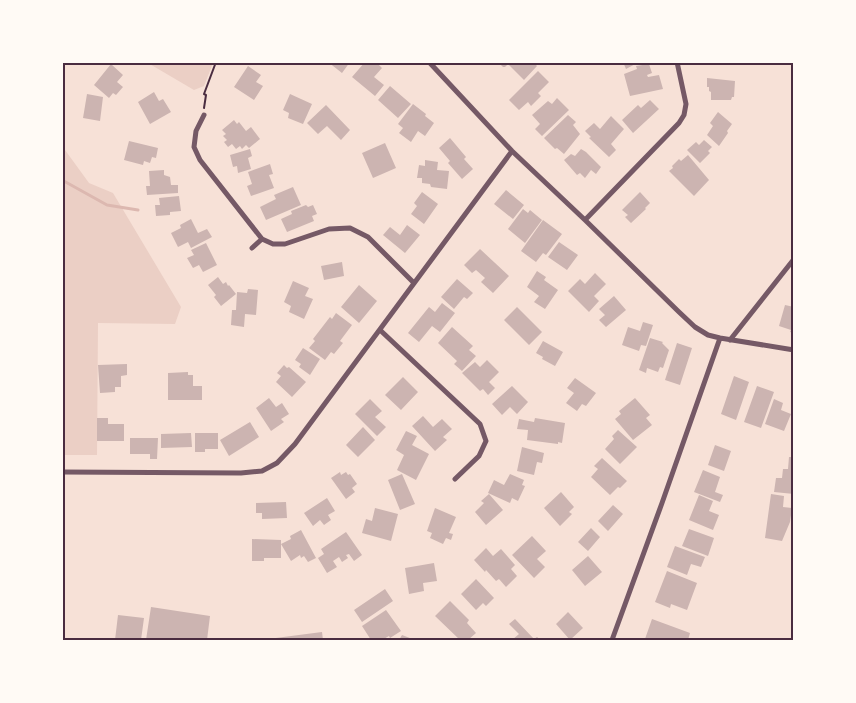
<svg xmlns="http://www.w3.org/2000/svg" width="856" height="703" viewBox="0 0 856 703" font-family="'DejaVu Sans',sans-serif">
	<rect width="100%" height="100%" fill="#f7e1d7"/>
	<path fill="#ebcfc5" d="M148,63H213L204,86L194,90Z
		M62,140L65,150L89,183L113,193L181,307L175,324L98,323L97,455H63Z"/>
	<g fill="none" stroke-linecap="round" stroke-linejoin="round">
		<path stroke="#dcb8b0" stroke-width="3" d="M62,180L107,205L138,210"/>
	</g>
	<path fill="#ccb4b1" d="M328,62H350L342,73Z
		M365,62H376L382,68L374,77L384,85L375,96L352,77Z
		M498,62H533L537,66L524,80L508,64L505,67H503Z
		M623,62H639L626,69Z
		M111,64L123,75L117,82L123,87L116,95L113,93L109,98L94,85Z
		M649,64L652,73L647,75L648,77L659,75L663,89L630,96L624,74L637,69L636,66Z
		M248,66L261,75L256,82L263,86L254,100L234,87Z
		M538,71L549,82L538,93L541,96L531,106L528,102L519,110L509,100Z
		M707,78L735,81L734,97H732L731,100H711V92L709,91V87H707Z
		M390,86L411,104L398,118L378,100Z
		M154,92L159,101L163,99L171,112L150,124L138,102Z
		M87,94L103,97L100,121L83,118Z
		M290,94L312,104L303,124L288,118L289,113L283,110Z
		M557,98L569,110L542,136L535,129L540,124L532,115L548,101L552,104Z
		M650,100L659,109L633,133L622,120L638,105L641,108Z
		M413,104L426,114L425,116L434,123L425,136L418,131L411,142L399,133L403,128L398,124Z
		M326,105L350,130L341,140L327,126L318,134L307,123Z
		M718,112L732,124L727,131L728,133L719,146L707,135L713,126L710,123Z
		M568,115L576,122L573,125L580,134L564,154L557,148L555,149L544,138Z
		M611,116L624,129L611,144L616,150L609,157L589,138L591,137L585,131L594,123L600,129Z
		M234,120L237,124L239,122L246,131L251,127L260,139L249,148L246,145L242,149L240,146L236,149L232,144L228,147L224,142L227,140L223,136L226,134L222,130Z
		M450,138L466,157L464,159L473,169L462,179L448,163L450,161L439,148Z
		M704,140L712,147L708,151L710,153L700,163L687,150L696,142L699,145Z
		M129,141L158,148L156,158L152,157L150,163L144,161L143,165L124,160Z
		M385,143L396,168L373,178L362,153Z
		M250,149L252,156L248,158L251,169L238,173L237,166L233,167L230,155Z
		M581,149L586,152L601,167L596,174L591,170L585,178L580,173L577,175L564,160L571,154L575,156Z
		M688,155L709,180L694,196L669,171L673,168L672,166L679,159L681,161Z
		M425,160L438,162L437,170L449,171L447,189L431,187L430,184L422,183V178H417L419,165L425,166Z
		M270,164L273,174L269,175L274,188L251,196L247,186L252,184L248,172Z
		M164,170V175L170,177L171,185H178V193L147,195L146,186H150L149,171Z
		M293,187L301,205L266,220L260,207L276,199L274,195Z
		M506,190L524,205L513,219L494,204Z
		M422,192L438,204L424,224L411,214L417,206L414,203Z
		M640,192L650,203L645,208L646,209L631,223L625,217L628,215L622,210Z
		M179,196L181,211L170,212V215L156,216L155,205H160L159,198Z
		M306,205L308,207L313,205L317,214L312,216L314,221L287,232L281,219L292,214L291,211Z
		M523,209L528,213L530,210L542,220L525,243L508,229Z
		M191,219L198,233L207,229L212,237L191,248L188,242L178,247L171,233L181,228L180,225Z
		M543,220L562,234L546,255L543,253L536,262L521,251Z
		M407,225L420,235L405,253L383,235L390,227L400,235Z
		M559,242L578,255L567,270L548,257Z
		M206,243L217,265L203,272L199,265L193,268L187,258L194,255L191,250Z
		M480,249L509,276L493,293L481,282L485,278L476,270L472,273L464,265Z
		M342,262L344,276L324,280L321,266Z
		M537,271L546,277L544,280L558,290L545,309L534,302L539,296L527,287Z
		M595,273L606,284L594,296L599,301L589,312L568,291L580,279L585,284Z
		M218,277L223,284L226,282L228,286L229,285L236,294L221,306L214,297L216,295L208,285Z
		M457,279L473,293L467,299L464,297L454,309L441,297Z
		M293,281L309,288L305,296L313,299L304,319L289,312L291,306L284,302Z
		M359,285L377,301L359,323L341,307Z
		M248,289L258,290L256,315L245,314L244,327L231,325L232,310H236L237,292L247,293Z
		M614,296L626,310L606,327L599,320L605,315L599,309Z
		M442,303L455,313L440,332L432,326L419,342L408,333L429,307L435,312Z
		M785,305L794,307V333L790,332L791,330L779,326Z
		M517,307L542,332L529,345L504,320Z
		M336,313L352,325L340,341L343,343L334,354L331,352L325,360L309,348L315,341L313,339L330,317L332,319Z
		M643,322L653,325L646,346L641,345L639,351L622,345L628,327L640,331Z
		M452,327L473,346L469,350L476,356L462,371L454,364L457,361L438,343Z
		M650,338L663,342L662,343L669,350L663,368L660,367L658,372L647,368L646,373L639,370Z
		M543,341L563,352L555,366L542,359L543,357L536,353Z
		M677,343L692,348L680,385L665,380Z
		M303,348L320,359L310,375L299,367L301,364L295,360Z
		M487,360L499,372L489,382L495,388L488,395L483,389L480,391L462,373L475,362L480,367Z
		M127,364V375L121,376V387H115V392L100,393L98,365Z
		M284,365L287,368L289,367L306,382L292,397L276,382L281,376L277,373Z
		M188,372V375H193V386H202V400H168V373Z
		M734,376L749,382L736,420L721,414Z
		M403,377L418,392L401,410L385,395Z
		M575,378L596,393L586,406L582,404L577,411L566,403L574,393L567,388Z
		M512,386L528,402L517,414L510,407L502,415L492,404Z
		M757,386L774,392L761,428L744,422Z
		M269,398L276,407L282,403L289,414L281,419L284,422L271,431L256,408Z
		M635,398L650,415L646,418L652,425L633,440L615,419L621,414L619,411Z
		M370,399L382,411L375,417L386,427L377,436L355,414Z
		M774,399L783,403L781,410L791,414L784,431L765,424Z
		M423,416L433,427L442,419L452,429L443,437L447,440L435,451L412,426Z
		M97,418H108V424H124V441H97Z
		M535,418L565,423L562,443L558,442V444L527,440L528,430L517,429L519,419L534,422Z
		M250,422L259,437L229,456L220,440Z
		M363,427L375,440L358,457L346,445Z
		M618,430L637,447L620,464L605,449L614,439L612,436Z
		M406,431L417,436L412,445L429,454L416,480L397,470L404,455L396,450Z
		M191,433L192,447L161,448V434Z
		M195,433H218V449H205V452H195Z
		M130,438H158L157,459H150V454H130Z
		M715,445L731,451L724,471L708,465Z
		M522,447L544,453L542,463L537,462L534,475L517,471Z
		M789,457H794V494L774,492L776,478H782L783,469H788Z
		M602,458L627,481L620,488L618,487L610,495L591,477L598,469L594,466Z
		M703,470L720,477L715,492L723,495L720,502L694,492Z
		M340,472L341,475L346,472L348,475L350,474L357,484L352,488L355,492L346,499L331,478Z
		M402,474L415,504L400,510L388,480Z
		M510,474L524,480L522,485L525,486L518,501L512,498L510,503L488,493L494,480L504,485Z
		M561,492L574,507L569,512L572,514L560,526L544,508Z
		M489,494L503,510L486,525L475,512L484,503L481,501Z
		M771,494L784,496L783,507L792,508L790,522L782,541L765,538Z
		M699,495L713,501L709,511L719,515L713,530L689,520Z
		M327,498L335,511L328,515L331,520L324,525L320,520L313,526L304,513Z
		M286,502L287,518L262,519V513H256V503Z
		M613,505L623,514L608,531L598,521Z
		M375,508L398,514L391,541L362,533L366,519L372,521Z
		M435,508L456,517L449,533L453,534L451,540L446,538L443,544L430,538L432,533L427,531Z
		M591,528L600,537L588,551L578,542Z
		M689,529L714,538L708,556L682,546Z
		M301,530L316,558L308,562L304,556L301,558L300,555L291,561L281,544L291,539L290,536Z
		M346,532L362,555L354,561L349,554L346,555L348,558L342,562L339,557L333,561L337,567L327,573L318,558L324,554L321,549Z
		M532,536L546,551L537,559L545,567L534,578L512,555Z
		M252,539L281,540V558H264V561H252Z
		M675,546L705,557L701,567L691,564L687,575L667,567Z
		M486,548L493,556L501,549L515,565L511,569L517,576L506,587L499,579L496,581L486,570L485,572L474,560Z
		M588,556L602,572L585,586L572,570Z
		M434,563L437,581L423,583L424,591L409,594L405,568Z
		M667,571L697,583L687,610L671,604L670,608L655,602Z
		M476,579L494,598L486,606L483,603L476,610L461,594Z
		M385,589L393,601L362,622L354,610Z
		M450,601L469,620L467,623L476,633L468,640H460L435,616Z
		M151,607L210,616L207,640H146Z
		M386,610L401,631L390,638L389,636L382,640H371L362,626Z
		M568,612L583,628L570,640L556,624Z
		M118,615L144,618L141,640H115Z
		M515,619L534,639L537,637L541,640H512L519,634L509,624Z
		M652,619L690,633L688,640H649L645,639Z
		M322,632L323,640H268V639Z
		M402,635L415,640H399Z"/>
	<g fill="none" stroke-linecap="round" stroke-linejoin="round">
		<path stroke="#4a2c40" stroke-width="2" d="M204,108L206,95L204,94L216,62"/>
		<path stroke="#755966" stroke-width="5" d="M429,62L512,151L585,220L679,312L695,327L708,335L720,338L794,350
			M204,115L196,131L194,147L200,160L262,239L273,244H285L329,229L350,228L368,237L414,283
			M585,220L679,123L684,115L686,104L677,62
			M252,248L262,239
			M380,330L480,424L486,441L479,456L455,479
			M730,340L794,259
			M62,472L241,473L262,471L277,463L295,444L512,151
			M612,640L662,503L720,338"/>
	</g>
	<rect width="856" height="703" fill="none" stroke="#fffaf5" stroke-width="128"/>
	<rect x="64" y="64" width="728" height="575" fill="none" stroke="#4a2c40" stroke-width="2"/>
</svg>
